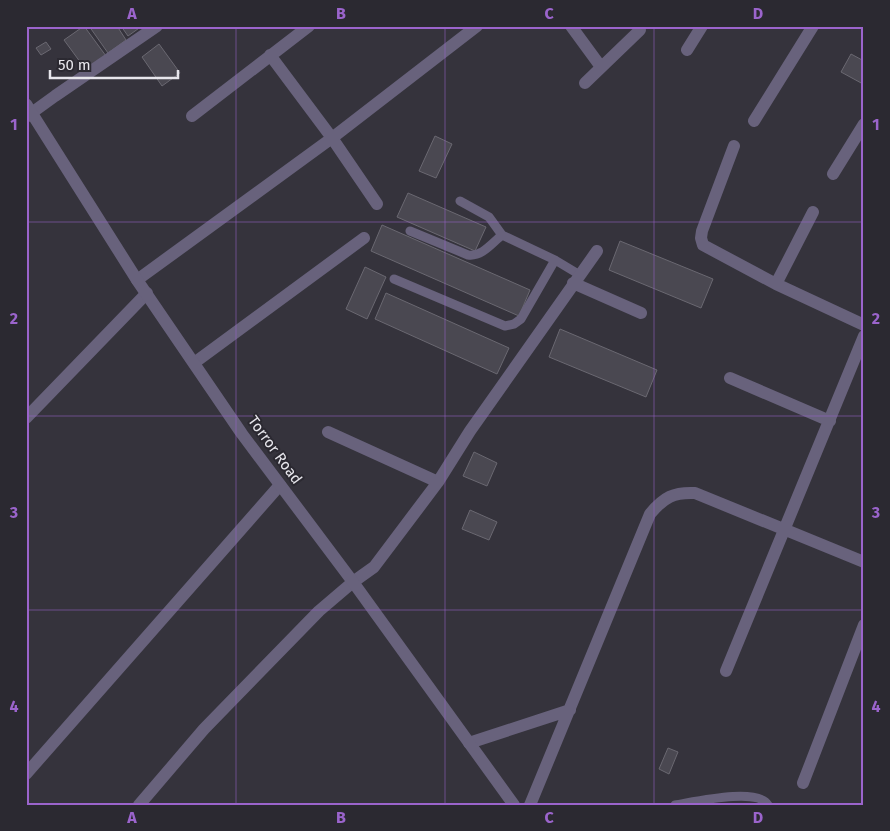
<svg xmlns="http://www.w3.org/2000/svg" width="890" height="831" viewBox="0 0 890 831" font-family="'Fira Sans',sans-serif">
	<rect width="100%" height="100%" fill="#35333c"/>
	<path fill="#4a4851" stroke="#6a6871" d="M84,26L106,56L86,70L64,40Z
		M89,26H117L126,40L108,53Z
		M121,26H142L128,36Z
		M46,42L51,49L41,55L36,48Z
		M159,44L180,73L162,86L142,57Z
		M851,54L864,61L863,84L841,72Z
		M435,136L452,144L436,178L419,171Z
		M408,193L486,227L475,251L397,217Z
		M382,225L530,290L519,316L371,251Z
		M620,241L713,279L701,308L609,270Z
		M365,267L386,277L367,319L346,309Z
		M386,293L509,348L497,374L375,319Z
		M560,329L657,370L646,397L549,357Z
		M474,452L497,463L487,486L463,476Z
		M470,510L497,522L489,540L462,529Z
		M668,748L678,752L669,774L659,769Z"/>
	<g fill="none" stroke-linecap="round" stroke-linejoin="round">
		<path stroke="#68627c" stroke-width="9" d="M460,201L489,217L502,235L555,260L580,275
			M410,231L468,255C482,257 492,243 502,235
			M394,279L505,326L514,324L521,319L555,260
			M675,805C694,802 758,787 768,805"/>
		<path stroke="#68627c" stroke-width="12" d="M571,26L601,67
			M687,50L702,26
			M270,55L332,138L377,204
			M585,83L640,30
			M192,116L309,26
			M26,117L55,96L157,26
			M754,121L813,26
			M734,146L702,231L701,238L703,245L776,284L864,325
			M833,174L864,124
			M137,280L332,138L477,26
			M573,283L641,313
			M776,284L813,212
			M194,363L364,238
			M730,378L830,421
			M26,418L147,293
			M328,432L438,482
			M726,671L864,336
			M469,743L570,710
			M26,774L280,485
			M803,783L864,625
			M139,805L204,729L319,611L353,582L374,567L438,482L470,431L597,251
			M530,805L650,514C664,497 674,492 695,493L864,562"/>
		<path stroke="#68627c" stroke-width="12" d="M26,104L137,280L242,434L353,582L514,805"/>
	</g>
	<path fill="none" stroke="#9b64cc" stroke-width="1" stroke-opacity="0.55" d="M236,26V805M445,26V805M654,26V805M26,222H864M26,416H864M26,610H864"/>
	<g text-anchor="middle" stroke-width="4" stroke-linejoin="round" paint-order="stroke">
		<g font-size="15" fill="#e7e6ec" stroke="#2b2931">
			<text transform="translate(275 450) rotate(54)" y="5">Torror Road</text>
		</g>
	</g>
	<rect width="890" height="831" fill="none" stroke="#2b2931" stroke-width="55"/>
	<path d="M50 70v8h128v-8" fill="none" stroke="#e7e6ec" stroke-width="2.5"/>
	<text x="58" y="70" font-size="15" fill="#e7e6ec" stroke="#2b2931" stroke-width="4" paint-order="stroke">50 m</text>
	<rect x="28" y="28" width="834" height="776" fill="none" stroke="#9b64cc" stroke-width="2"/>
	<g font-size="16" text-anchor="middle" font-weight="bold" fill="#9b64cc">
		<text x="132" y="19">A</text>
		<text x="341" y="19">B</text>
		<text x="549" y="19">C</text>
		<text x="758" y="19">D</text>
		<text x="14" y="130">1</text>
		<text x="876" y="130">1</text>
		<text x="14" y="324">2</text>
		<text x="876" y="324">2</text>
		<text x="14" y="518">3</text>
		<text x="876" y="518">3</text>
		<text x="14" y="712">4</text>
		<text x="876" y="712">4</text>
		<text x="132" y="823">A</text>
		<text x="341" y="823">B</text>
		<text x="549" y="823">C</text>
		<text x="758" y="823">D</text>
	</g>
</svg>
